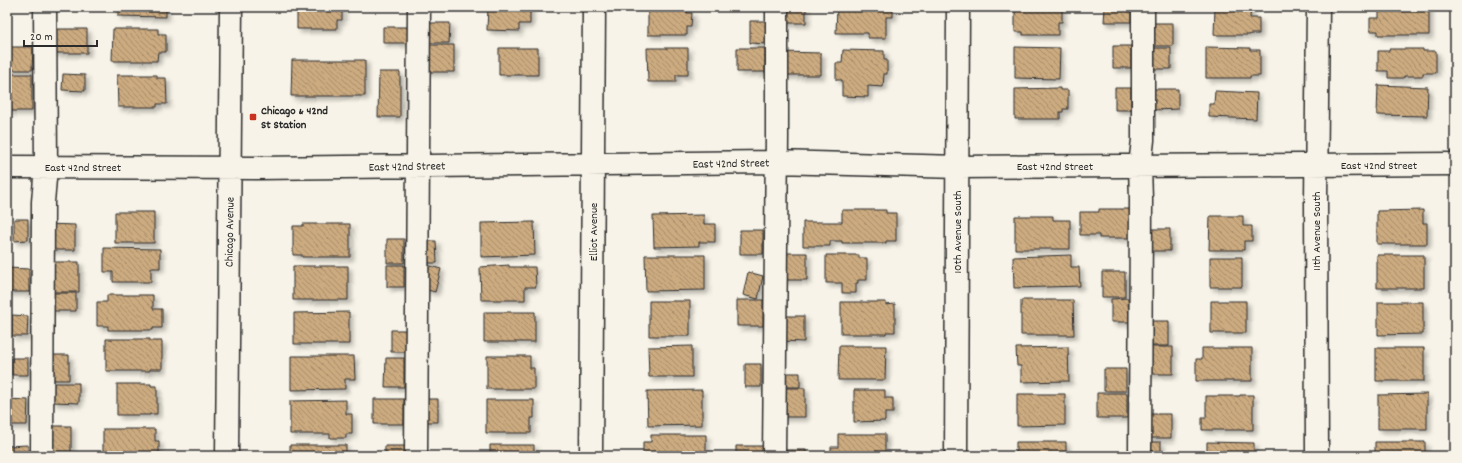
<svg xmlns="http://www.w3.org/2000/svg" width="1462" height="463" viewBox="0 0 1462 463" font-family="Dekko,sans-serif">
	<defs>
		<pattern id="building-back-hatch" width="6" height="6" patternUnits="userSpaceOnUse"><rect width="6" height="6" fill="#ccab80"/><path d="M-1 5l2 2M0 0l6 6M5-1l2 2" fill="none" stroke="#a68b69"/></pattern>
		<filter id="shadow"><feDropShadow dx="3.5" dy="3.5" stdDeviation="2" flood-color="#0004"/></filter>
	</defs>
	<rect width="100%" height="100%" fill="#f7f3e8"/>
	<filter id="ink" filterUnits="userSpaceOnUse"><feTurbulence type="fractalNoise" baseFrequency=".025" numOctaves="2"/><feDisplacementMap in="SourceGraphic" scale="8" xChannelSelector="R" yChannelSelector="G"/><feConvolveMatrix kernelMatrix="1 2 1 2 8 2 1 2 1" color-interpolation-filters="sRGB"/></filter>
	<g filter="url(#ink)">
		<path fill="url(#building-back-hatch)" stroke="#2b2b2b" filter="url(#shadow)" d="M113,7H166V17L118,16V10L113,9Z
			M297,7H342V20H337V29H297Z
			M488,7H530V24H519V31L487,30Z
			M648,7H687V13H692L691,27H687V35H648Z
			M782,7H806V23H781Z
			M837,7H893V17H886V38H868V33H836Z
			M1015,7H1062V22H1058V35H1023V32H1015Z
			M1105,7H1131V22H1104Z
			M1215,7H1251L1250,18H1259V34H1250V35H1214Z
			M1379,7H1429V35H1378V31H1370V18H1379Z
			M750,21H766V44L750,43Z
			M429,23H450L449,43H429Z
			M1148,23H1173V46H1147Z
			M383,27H408V43H383Z
			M51,29H87V53H51Z
			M113,29H158V34H166V52H158L157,61H112Z
			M425,45H454V72H425Z
			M1113,46H1131V68H1113Z
			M7,47H33L32,70H7Z
			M1015,47L1060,48L1059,79L1015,78Z
			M1206,47L1250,48V50H1260V76H1250V78H1206Z
			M499,48H538V75H499Z
			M647,48H688V75H676V82H648Z
			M737,48H765V72H737Z
			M1148,48H1171V69H1148Z
			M1389,49H1423V51H1436V73H1423V76H1404V78H1388V71H1378V51H1389Z
			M843,50L884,51V60H887V74H884L883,87L868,86V97L842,96V80H836V63H842Z
			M781,52L821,53V75H781Z
			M292,60H365V96H291Z
			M379,72H400V117H378Z
			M7,74H32V111H7Z
			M63,74L85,75V91L62,90Z
			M117,75H157V78H166L167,104H157V107H118Z
			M1378,85L1428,87L1427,116L1377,115Z
			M1453,85H1455V111H1453Z
			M1060,88V90H1068V109H1063V112H1060V119H1015V89Z
			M1115,88H1131V110H1115Z
			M1154,89H1178V109L1154,110Z
			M1215,91L1257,93L1256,119L1209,117V104H1214Z
			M1099,209H1131V238H1099V235H1080V212H1099Z
			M842,210H886V213H896V241H886V243H842V241H830V246H803V222H842Z
			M1423,210V223H1427V244H1377V211Z
			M115,212H154V243H115Z
			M704,215V224H715V242H699V246L654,247L653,216Z
			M1015,216H1053V220H1070V249H1015Z
			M1210,216H1243V226H1252V241H1244V250H1209Z
			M14,219H28V240L14,241Z
			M534,222L535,255L481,257V223Z
			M47,224L75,225V250H47Z
			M303,224H350V257H302V255H293V226H303Z
			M1145,229H1170V251H1145Z
			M740,230H763V254H740Z
			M387,239H404V263H387Z
			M423,241H436L437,263H423Z
			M104,248L160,249V268H151V282H113V272H104Z
			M778,253H807V280H778Z
			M645,255H705V290L646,291Z
			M826,255H859V258H867V280H858V283H856V293H842V283H826Z
			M1071,255V267H1079L1080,286L1014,288L1013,257Z
			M1377,255H1424V288H1377Z
			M1210,257H1242V287H1210Z
			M54,262H79V292H54Z
			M387,265H404V287H387Z
			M427,265L441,269L435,292L421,288Z
			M509,265V267H535L536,287H525V300H481L480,267Z
			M293,266H348V300H293Z
			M7,268L29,269V292H7Z
			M748,272L763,276L758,299L743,295Z
			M1102,272H1125V297H1102Z
			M52,293H76V311H52Z
			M107,295H153V309H162V328H153V330H108V326H97V302H107Z
			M1128,298L1129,322H1111V299Z
			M737,300H763V326H737Z
			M1021,300H1073L1074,335H1021Z
			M649,301H690V336H649Z
			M1211,301H1246V333H1211Z
			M841,302H886V305L895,304V332H886V334H841Z
			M1378,302H1423V334L1378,335Z
			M349,312V344H294V313Z
			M484,312H535V342H484Z
			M12,315L28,316L27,336H12Z
			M781,316H804V342L781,341Z
			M1144,321H1169V346H1144Z
			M391,330H406V352H391Z
			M106,339H150V341H162V369H150V371H106Z
			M692,346V377H649L648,347Z
			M839,346H886L885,380H838Z
			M1068,347L1069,381L1021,382V366H1017L1016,348Z
			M1144,347H1173V374H1144Z
			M1202,348H1252V381H1196V359H1202Z
			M1376,348H1424V381H1376Z
			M44,355H69V380H43Z
			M291,356H354L355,379H345V389L291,390Z
			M487,356H530V368H534V389H487Z
			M12,358H28V375H12Z
			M386,358H404V387H385Z
			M745,364H761V387H745Z
			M1104,369H1126V391H1104Z
			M779,373H800V387H779Z
			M53,383H79V403L53,402Z
			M117,384H151V386H157V414H150V415H117Z
			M778,388H805V417H778Z
			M702,390V425L648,426L647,391Z
			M854,390H885V398H893V413H885V421L854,422Z
			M1097,393H1127V418H1097Z
			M1017,394H1065V425L1017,426Z
			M1427,394V429H1378V395Z
			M1240,395H1253V430H1202V418H1206V396H1240Z
			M7,399L28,400L27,425H7Z
			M374,399H404V424H374Z
			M421,399H438V422H421Z
			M346,400V414H352V434H346V438H330V434H290V401Z
			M486,400H534V418H531V433H486Z
			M1144,414H1171V438H1144Z
			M47,426H71V452H47Z
			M103,429H155V441H159V456H103Z
			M838,434H885V456H831V447H838Z
			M651,435H706V456H643V442H651Z
			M1016,442H1066V456H1016Z
			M1143,442H1161V456H1143Z
			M1207,442L1254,443V456H1207Z
			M1375,442H1425V456H1375Z
			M28,445V456H7V446Z
			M290,445H346V456H351H290Z
			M490,445H534V456H490Z
			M385,446H405V456H385Z
			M736,446H764V456H736Z
			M776,450H806V456H777Z"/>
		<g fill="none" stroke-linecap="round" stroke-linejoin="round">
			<g stroke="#2b2b2b" stroke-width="25">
				<path id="minor" d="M7,167L258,168L777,162L958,167L1455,164
					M42,456L43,202L46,167L45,7
					M227,456L231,7
					M416,456L419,7
					M591,456L594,7
					M774,456L777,136V7
					M956,456L958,7
					M1140,456L1141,200L1140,166L1143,140V7
					M1317,456L1316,200L1318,7"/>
			</g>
			<use href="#minor" stroke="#f7f3e8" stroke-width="22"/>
		</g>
	</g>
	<rect fill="#c8321e" stroke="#f7f3e8" stroke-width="1.5" x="249" y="113" width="8" height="8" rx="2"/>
	<g text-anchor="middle" stroke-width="4" stroke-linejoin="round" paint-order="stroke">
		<g font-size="12" font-weight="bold" fill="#2b2b2b" stroke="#f7f3e8" text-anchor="start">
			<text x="261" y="114">Chicago &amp; 42nd<tspan x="261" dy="14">St Station</tspan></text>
		</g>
		<g font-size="12" fill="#2b2b2b" stroke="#f7f3e8">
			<text transform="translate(731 163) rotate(-1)" y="4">East 42nd Street</text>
			<text x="1379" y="169">East 42nd Street</text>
			<text transform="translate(407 166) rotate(-1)" y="4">East 42nd Street</text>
			<text x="1055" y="170">East 42nd Street</text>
			<text x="83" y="171">East 42nd Street</text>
			<text transform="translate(1316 231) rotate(-90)" y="4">11th Avenue South</text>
			<text transform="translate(229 232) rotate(-89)" y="4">Chicago Avenue</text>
			<text transform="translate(593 232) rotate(-90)" y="4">Elliot Avenue</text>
			<text transform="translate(957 232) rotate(-90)" y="4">10th Avenue South</text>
		</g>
	</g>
	<rect width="1462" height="463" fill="none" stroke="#f7f3e8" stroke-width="24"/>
	<rect x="12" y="12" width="1438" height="439" fill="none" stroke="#2b2b2b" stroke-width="1.5" filter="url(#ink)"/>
	<path d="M24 40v6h73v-6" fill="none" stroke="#2b2b2b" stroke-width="2"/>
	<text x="30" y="40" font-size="12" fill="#2b2b2b" stroke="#f7f3e8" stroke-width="3" paint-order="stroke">20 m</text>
</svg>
